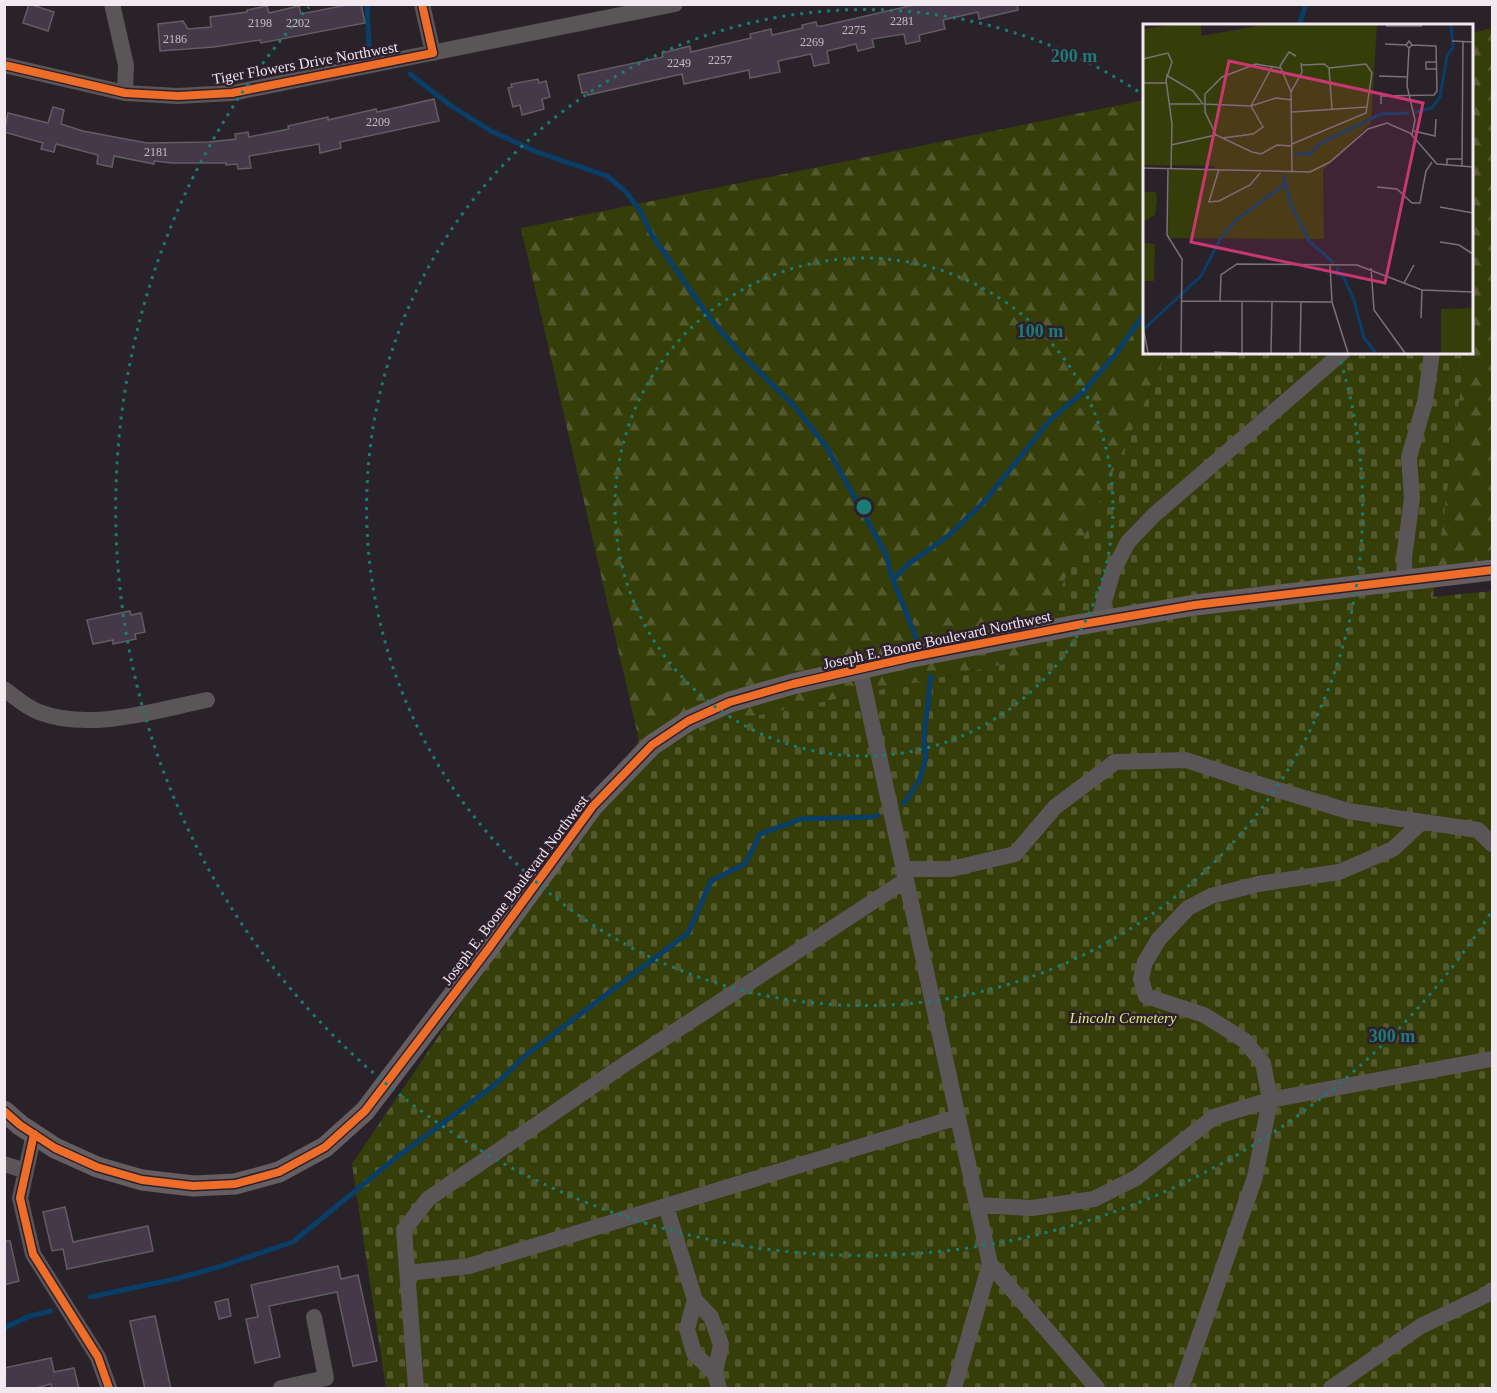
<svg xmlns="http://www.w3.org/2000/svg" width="1497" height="1393" viewBox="0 0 1497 1393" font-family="'Times New Roman',serif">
	<defs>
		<pattern id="forest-firs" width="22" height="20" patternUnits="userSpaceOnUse" patternTransform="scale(1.5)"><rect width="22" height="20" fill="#353d08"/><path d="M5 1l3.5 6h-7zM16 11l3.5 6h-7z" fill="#53592c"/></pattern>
		<pattern id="cemetery-stones" width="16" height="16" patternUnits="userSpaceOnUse" patternTransform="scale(1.5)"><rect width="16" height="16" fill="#353d08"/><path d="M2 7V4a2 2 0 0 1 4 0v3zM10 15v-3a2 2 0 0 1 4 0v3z" fill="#53592c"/></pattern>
	</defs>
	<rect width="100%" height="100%" fill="#2a2229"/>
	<path fill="url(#forest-firs)" d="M1492,28V559L1436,566L1464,364L1461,353L1472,352V33Z
		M1144,100V352L1167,353L1029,659L639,740L521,228Z"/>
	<path fill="url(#cemetery-stones)" d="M1167,353H1461L1464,364L1433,597L1492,591V1388H386L352,1164L639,740L1029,659Z"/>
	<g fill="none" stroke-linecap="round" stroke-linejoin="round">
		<path stroke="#093e68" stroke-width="5" d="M367,4L369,45
			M1299,26L1306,4
			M410,74L450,105L491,131L537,152L607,176L626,192L641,212L652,235L709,317L741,354L794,406L826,446L886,554L891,575L918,642
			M892,576L895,578L907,565L948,536L984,502L1050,420L1082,393L1115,355L1144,314
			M903,803L906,801L919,781L926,758L924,737L931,676
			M90,1297L175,1279L222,1266L293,1242L393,1160L497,1083L526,1055L688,933L711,881L745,864L760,834L801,819L873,817L878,815
			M4,1328L30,1316L51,1311"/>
	</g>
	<path fill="#453949" stroke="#625c63" stroke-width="1.5" d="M29,4L54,12L48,31L23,23Z
		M352,4H361L365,23L261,43L260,40L214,47L160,51L158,24L183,21L188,29L211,27L210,17L247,12V10L267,6L269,13L299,6L301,14Z
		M918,4H1017L1018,10L979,19L978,12L943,20L945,29L919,35L920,41L906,44L904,34L872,39L874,47L858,51L856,44L827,51L829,63L814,66L811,54L778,61L780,72L750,78L749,70L684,84L682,74L588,95L587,92L582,93L578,75L663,57L662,53L690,46L691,52L751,38L750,34L771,29L772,35L803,28L802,25L816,22L817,26H822Z
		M538,79L539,83L546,81L550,97L542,99L544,109L522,115L520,105L513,107L508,88L512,87L511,84Z
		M434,99L439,121L340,142L341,148L320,153L319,144L249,156L251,168L238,169L237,164L226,165V163H172L154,161V164L114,156L112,167L97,164L98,155L56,144L54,152L41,149L43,143L4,132L8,113L48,123L53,107L64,110L61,124L83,131L147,143L209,142L236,139L235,134L248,132L249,137L289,129L288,126L328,117V120L376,109L377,112Z
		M130,611L131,615L141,613L145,632L135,634L136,639L113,644V640L93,644L87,620Z
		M65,1207L73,1242L148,1226L153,1251L67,1269L63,1249L52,1251L43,1212Z
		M4,1241H10L19,1281L4,1285Z
		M338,1266L341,1279L358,1275L377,1361L353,1366L337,1292L269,1306L280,1357L255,1363L246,1319L258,1317L251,1285Z
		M228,1299L231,1316L219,1319L215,1302Z
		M155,1316L171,1389H145L130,1321Z
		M51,1358L54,1372L74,1368L79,1389H52L51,1384L32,1389H4V1368Z"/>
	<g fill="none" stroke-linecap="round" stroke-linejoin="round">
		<path stroke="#5a5557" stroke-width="16" d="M112,4L126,65L125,93
			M422,4L433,53
			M4,65L125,93L178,96L232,93L675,4
			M1405,581L1404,558L1412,498L1409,457L1425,402L1432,352
			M1098,622L1113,571L1128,542L1154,515L1343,352
			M860,669L990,1264L954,1388
			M4,689C15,697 27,708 39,712C90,732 156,710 207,700
			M903,869H951L1015,854L1055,807L1115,762L1186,760L1255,783L1348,811L1478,830L1492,844
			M34,1134L20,1198L33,1254L98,1357L109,1388
			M4,1164L26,1171
			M977,1205L1032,1208L1094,1199L1136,1178L1214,1117L1270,1100L1492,1059
			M666,1206L695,1300L711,1317L721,1344L715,1374L719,1388
			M990,1264L1097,1388
			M408,1273L469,1266L958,1117
			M695,1300L687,1329L694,1353L715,1374
			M281,1388L326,1378L314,1317
			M416,1388L404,1230L428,1199L625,1064L906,880
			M1181,1388L1255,1177L1270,1100L1263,1063L1244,1040L1204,1015L1146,996L1141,979L1145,962L1159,939L1188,908L1211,896L1258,884L1339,872L1393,849L1422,822
			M1331,1388L1421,1326L1484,1296L1492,1290"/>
		<path stroke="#645e61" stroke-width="21" d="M4,1111L20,1125L55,1148L97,1167L142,1180L193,1186L235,1184L279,1172L325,1147L365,1111L489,948L593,806L652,745L688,721L730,702L793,684L912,657L1077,625L1195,605L1492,570"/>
		<g stroke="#2d1f2c" stroke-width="11">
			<path id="cycleway" d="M4,65L125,93L178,96L232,93L433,53L422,4
				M4,1111L20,1125L55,1148L97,1167L142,1180L193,1186L235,1184L279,1172L325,1147L365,1111L489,948L593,806L652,745L688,721L730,702L793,684L912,657L1077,625L1195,605L1492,570
				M34,1134L20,1198L33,1254L98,1357L109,1388"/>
		</g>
		<use href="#cycleway" stroke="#ee6e29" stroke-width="8"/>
	</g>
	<g fill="none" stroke="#1a7c74" stroke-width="3" stroke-dasharray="3 6">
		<circle cx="864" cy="507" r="249"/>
		<path d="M1338 353A498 498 0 1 1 1142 94"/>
		<path d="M1490 914A747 747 0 1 1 309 7"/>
	</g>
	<g text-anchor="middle" stroke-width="5" stroke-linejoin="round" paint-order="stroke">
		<g font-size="12" fill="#c6bcc6">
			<text x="902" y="25">2281</text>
			<text x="260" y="27">2198</text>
			<text x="298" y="27">2202</text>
			<text x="854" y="34">2275</text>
			<text x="175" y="43">2186</text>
			<text x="812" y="46">2269</text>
			<text x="720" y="64">2257</text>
			<text x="679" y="67">2249</text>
			<text x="378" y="126">2209</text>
			<text x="156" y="156">2181</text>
		</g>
		<g font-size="15" fill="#f1e8f0" stroke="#2d1f2c">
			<text transform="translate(305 63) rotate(-10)" y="5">Tiger Flowers Drive Northwest</text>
			<text transform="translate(937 640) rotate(-12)" y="5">Joseph E. Boone Boulevard Northwest</text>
			<text transform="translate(515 890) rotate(-53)" y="5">Joseph E. Boone Boulevard Northwest</text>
		</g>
		<g font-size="15" font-style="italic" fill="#d7ef78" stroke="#2d1f2c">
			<text x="1123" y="1023">Lincoln Cemetery</text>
		</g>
	</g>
	<g transform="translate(1143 24)">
		<rect width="330" height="330" fill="#2a2229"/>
		<path d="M26,145L71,146L62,172V198L87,200L127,146H180L181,215L25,214Z" fill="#353d08"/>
		<path d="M31,1H58V12L120,1H234L228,99L180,146H127L87,200L62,199V172L72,142L0,141V5Z" fill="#353d08"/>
		<path d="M330,284V329H298V285Z" fill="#353d08"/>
		<path d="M0,168H13L14,176L12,191L0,198ZM0,219L12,220L11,257H0Z" fill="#353d08"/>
		<path fill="none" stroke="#093e68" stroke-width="3" d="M272,88L289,84L297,73L304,32L310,23L308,1M151,130H166L178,119L238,90L266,89M141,151L147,179L166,217L191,239M195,243L194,250L200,252L211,276L221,314L233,329M1,305L58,252L78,214L93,196L142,160"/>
		<path fill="none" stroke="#7a7179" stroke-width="1.5" d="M243,2H279M309,17L330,18M242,20L263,21M266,24L269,21L266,17L263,21L266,24L264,62L272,96L269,111M0,35L25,29L29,38L23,56L29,100L28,144M294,38H283V45H294M137,44L113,40L79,53L62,70V88L73,111L109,128L118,130L134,121L149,122M186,44L189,85M23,51L50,67L60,80L108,82L133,74L149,76M236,52L265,53M0,59H23M148,68L137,42L146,28L153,32M26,80H58M238,80V72L291,71L294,67L293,22L269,21M149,88L224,83M271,107L292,112L293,95M80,114L110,110L120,103L108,82L129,43M149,120L223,89L229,49L223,40L186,44L181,40L159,41M28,121L73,111M304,141V135H319M319,142L320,18M0,144L167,148L187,138L225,105L244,99L267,109L294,140L330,143M25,145L24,211L39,235L38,329M76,145L66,178L76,177L107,161L117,149M149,148L148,68L159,48L158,39M234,163L254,165L269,179H277L283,147L289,138M297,183L330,189M297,218L316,221L330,230M187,241L189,278L205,329M228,244L231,286L262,329M261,259L271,241M39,277L189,278M77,277L78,251L94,240L214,241L279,266L330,268M99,277V329M278,294L279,266M0,303L5,329M71,328L94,329M128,329L129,278M157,329L158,278"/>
		<path fill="#c93771" fill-opacity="0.15" stroke="#c93771" stroke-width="3" d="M86,37L280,79L242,259L48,218Z"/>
		<rect width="330" height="330" fill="none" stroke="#f1e8f0" stroke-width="3"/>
	</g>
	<circle cx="864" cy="507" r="9" fill="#1a7c74" stroke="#2d1f2c" stroke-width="3"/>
	<g font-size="18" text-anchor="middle" font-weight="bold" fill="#1a7c74" stroke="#2d1f2c" stroke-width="5" stroke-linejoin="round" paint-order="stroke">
		<text x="1074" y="62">200 m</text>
		<text x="1040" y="337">100 m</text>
		<text x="1392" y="1042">300 m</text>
	</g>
	<rect width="1497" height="1393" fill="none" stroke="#f1e8f0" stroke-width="12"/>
</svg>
